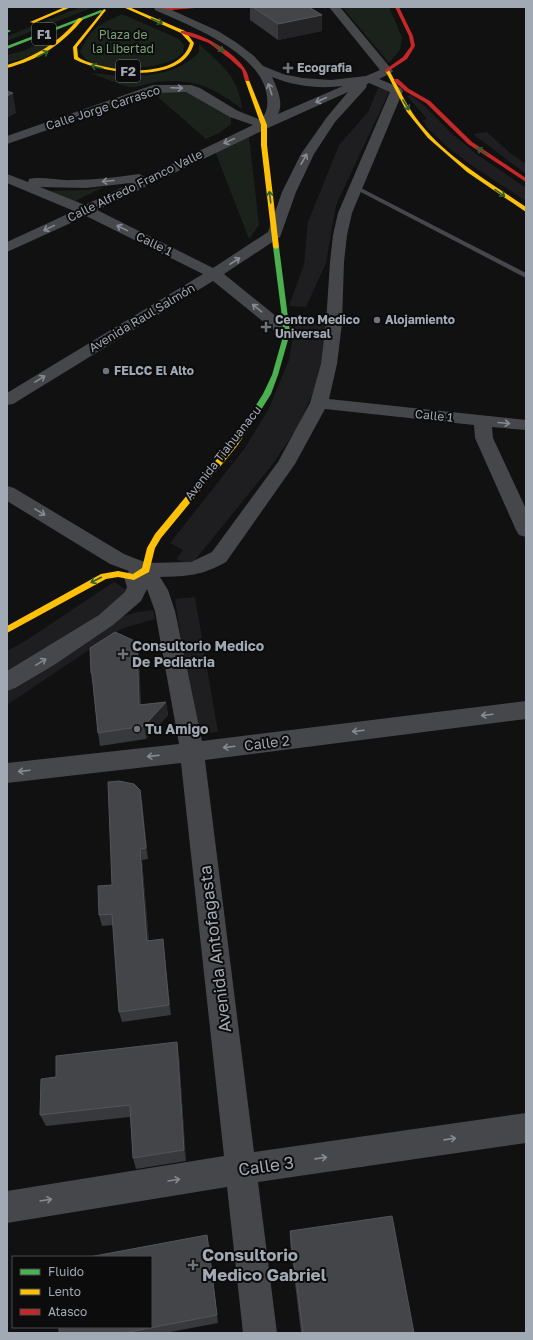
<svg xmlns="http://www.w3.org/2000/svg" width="533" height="1340" viewBox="0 0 533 1340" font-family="'Golos Text',sans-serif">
	<rect width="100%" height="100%" fill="#111112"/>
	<path fill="#1e1e20" d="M378,88L390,90L336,205L326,263L306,307L289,306L304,264L308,222L339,145L368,112Z
		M411,95L426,107L451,133L479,156L526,188V201L471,165L450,149L427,128L423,120L427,119L407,96Z
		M487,132L509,152L526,164V174L473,134Z
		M296,318L331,321L321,374L298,427L272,465L191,565L176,559L183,550L170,543L245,448L269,408L289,360Z
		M114,582L131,593L47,651L7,676V651L30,638Z
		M195,597L218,732L195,734L175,599Z
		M153,610L155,619L124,628L111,635L7,705V690L121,617L137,612Z"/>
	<path fill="#1b221c" d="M81,7H94L7,41V36Z
		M342,7H389L402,37L400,50L389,63Z
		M122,14L179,39L184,45L183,53C180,55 177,59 173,60C153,69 109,73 88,61C85,59 83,55 80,52C91,27 99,25 122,14Z
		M59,34C49,52 25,58 7,63V55L23,51Z
		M199,44C222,66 238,75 242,109C213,87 194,78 156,82C149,83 137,88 129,87C117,84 104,78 91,73C127,77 172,81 199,52Z
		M181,89L231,116V124L221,132L206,139L151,91Z
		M249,137L259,225L249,239L215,151Z
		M104,187L73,202L46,191L86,190Z"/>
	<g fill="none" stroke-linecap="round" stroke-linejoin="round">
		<path fill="#45474b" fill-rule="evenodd" d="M353,186H357L526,273V278L353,188Z"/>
		<path fill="#45474b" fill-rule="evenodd" d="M154,7H165L218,31L237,43L254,56L263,66L283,74L302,78L331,80L366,76L380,70L329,7H340L393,71L391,73L379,79L401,88L403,91L352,213L347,235L344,262L342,323L337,364L329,399L526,420V430L492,427L493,438L526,509V537L519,535L516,530L475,438L474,425L325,409L295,464L226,562C201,576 188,576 160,577L168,590L175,611L202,741L526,701V719L205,760L254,1152L526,1113V1143L258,1182L277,1333H243L227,1187L7,1223V1191L224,1156L181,763L7,783V763L179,744L155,611L147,589L141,601L113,625L54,665L15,688L7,691V671L99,615L125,592L127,587L124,577L129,571L110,564L7,501V486L14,488L124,554L147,563L191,562L212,552L278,462L310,403L321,364L326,323L330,262L333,235L338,213L390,92L369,83L366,85L367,86L365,89L335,122L314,154L296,192L280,237L224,274L293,330L295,333L293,336L287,338L281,336L213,281L13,404L7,405V393L203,274L86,216L7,252V242L74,211L7,183V174L28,182L29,179C41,176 60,181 73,180C95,180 117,177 139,174L145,177L253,125L230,117L186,92L154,93L7,144V136L153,85H191L200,88L238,111L261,120C267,112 268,107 267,97C263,53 190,26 155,10ZM272,77C294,86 319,89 343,86L278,114C284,103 277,88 272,77ZM348,92L327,117L301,154L282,192L268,232L213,268L97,210L268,128ZM131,183L85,205L40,187L86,188Z"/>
		<path fill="#4caf50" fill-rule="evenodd" d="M101,10L105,11L7,49V46Z
			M7,30H9L11,31L7,33Z
			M276,245L279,247L290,333L278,375L271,394L256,418H253L249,416L263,394L272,375L284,333L273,247Z"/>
		<path fill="#ffc107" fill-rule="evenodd" d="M65,7H71L34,23L30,22Z
			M123,7H129L185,31L194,43C183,86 103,74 74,59L73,47L104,9L106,10L77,47L78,57L81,59C107,72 180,81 190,43L181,33Z
			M79,18L83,19C63,44 38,60 7,68V65C37,56 59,42 79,18Z
			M385,70H389C398,86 405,103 416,118C444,156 488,181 526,207V212L467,172L428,138L407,112Z
			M247,79L249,80L267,125V145L279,247L276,249L273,247L261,145V125L245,80Z
			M250,414H253L257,416L237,446L161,538L155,548L149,572L134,580L118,577L106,579L7,633V626L101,574L118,571L133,574L142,568L147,548L155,534L231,442Z"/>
		<path fill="#c62828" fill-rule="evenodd" d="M156,7H207L171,10Z
			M395,7H399L413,36L415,46L407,59L387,72L385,71V70L403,57L411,46L409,36Z
			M181,31C201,31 250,60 249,81H245L242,70L230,59L209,43L181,33Z
			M394,79H398L409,89L430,101L472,142L526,178V182L468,144L426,103L405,91L394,81Z"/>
	</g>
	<path fill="#38393c" d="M250,7H309L322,15V31L278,40L250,20Z
		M139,656L141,705L166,702L168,715L146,739L100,746L98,733L93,687L91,673Z
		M140,790L142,802L148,859L142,860L149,941L163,939L164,949L171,1015L122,1022L119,1012L113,925L102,926L99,915L112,885Z
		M179,1055L186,1161L136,1169L133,1158L130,1117L46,1126L40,1115L56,1077Z
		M290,1231L414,1333H301L290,1242Z
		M209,1245L218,1323L165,1333H59Z"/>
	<path fill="#242426" d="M322,15V31L278,40V24Z
		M13,93L16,113L7,118V96Z
		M137,642L139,656L141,718L139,705Z
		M166,702L168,715L146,739L144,726Z
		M140,790L142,802L148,859L146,848Z
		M140,849L142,860L150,952L147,941Z
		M163,939L164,949L171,1015L169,1005Z
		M177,1042L179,1055L186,1161L184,1150Z
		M207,1235L209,1245L218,1323Z"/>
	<path fill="#434549" stroke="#52555a" d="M253,7H309L322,15L278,24Z
		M7,91L13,93L7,96Z
		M115,632L137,642L139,705L166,702L144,726L98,733L92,673H91L90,648Z
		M119,781L134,784L140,790L146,848L140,849L147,941L163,939L169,1005L119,1012L112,914L99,915L98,886L112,885L108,782Z
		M177,1042L184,1150L133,1158L130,1105L40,1115L41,1079L56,1077V1056Z
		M392,1216L414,1333H303L290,1231Z
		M207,1235L217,1315L124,1333H59V1327H151V1257H89Z"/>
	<defs><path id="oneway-shaft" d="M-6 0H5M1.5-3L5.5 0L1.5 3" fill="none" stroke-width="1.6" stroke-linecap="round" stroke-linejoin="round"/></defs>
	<g stroke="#2c5e2e">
		<use href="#oneway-shaft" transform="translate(157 21) rotate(23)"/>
		<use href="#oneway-shaft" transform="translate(219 48) rotate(36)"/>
		<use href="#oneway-shaft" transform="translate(43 54) rotate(-28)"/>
		<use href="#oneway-shaft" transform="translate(97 67) rotate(-165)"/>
		<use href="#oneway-shaft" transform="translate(406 105) rotate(59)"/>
		<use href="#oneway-shaft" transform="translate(482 151) rotate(-146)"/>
		<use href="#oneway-shaft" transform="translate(500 193) rotate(35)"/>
		<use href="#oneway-shaft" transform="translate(270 197) rotate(-97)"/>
		<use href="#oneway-shaft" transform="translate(96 580) rotate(153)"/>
	</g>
	<g stroke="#858c94">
		<use href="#oneway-shaft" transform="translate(177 88) rotate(2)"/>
		<use href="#oneway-shaft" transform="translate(270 89) rotate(-108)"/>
		<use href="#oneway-shaft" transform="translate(321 100) rotate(156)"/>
		<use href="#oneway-shaft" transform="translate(229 141) rotate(155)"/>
		<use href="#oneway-shaft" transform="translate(304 159) rotate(-61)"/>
		<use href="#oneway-shaft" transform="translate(108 181) rotate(175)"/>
		<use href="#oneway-shaft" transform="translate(49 228) rotate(154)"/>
		<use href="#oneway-shaft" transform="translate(122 228) rotate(-154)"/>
		<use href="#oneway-shaft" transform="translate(235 261) rotate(-33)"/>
		<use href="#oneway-shaft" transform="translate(257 308) rotate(-141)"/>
		<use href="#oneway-shaft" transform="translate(40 379) rotate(-31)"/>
		<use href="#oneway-shaft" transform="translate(504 423) rotate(5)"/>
		<use href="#oneway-shaft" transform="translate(40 512) rotate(31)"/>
		<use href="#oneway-shaft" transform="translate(41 662) rotate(-31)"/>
		<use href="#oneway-shaft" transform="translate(487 715) rotate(173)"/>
		<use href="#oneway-shaft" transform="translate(358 731) rotate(173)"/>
		<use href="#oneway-shaft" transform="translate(229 747) rotate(173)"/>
		<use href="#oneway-shaft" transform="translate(153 756) rotate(173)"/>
		<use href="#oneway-shaft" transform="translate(24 771) rotate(173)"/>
		<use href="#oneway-shaft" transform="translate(450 1139) rotate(-8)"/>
		<use href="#oneway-shaft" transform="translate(321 1158) rotate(-8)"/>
		<use href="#oneway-shaft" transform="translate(174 1180) rotate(-9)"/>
		<use href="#oneway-shaft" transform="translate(46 1200) rotate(-9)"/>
	</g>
	<g fill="#6f747b" stroke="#0c0c0d" stroke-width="1.5">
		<path d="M286 62h4v4h4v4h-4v4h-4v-4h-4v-4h4z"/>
		<circle cx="377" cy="320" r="4"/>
		<path d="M264 321h4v4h4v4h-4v4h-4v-4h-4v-4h4z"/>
		<circle cx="106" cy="371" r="4"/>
		<path d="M121 648h4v4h4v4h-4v4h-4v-4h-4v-4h4z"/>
		<circle cx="137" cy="729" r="4"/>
		<path d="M191 1259h4v4h4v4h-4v4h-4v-4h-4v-4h4z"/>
	</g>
	<g text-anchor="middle" stroke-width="4" stroke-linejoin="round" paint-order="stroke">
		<g font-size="12" fill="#78a176" stroke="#0c0c0d">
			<text x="123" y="39">Plaza de<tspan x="123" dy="14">la Libertad</tspan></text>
		</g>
		<g font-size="12" font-weight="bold" fill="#a1a9b4" stroke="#0c0c0d" text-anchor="start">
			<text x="297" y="72">Ecografia</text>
			<text x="275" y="324">Centro Medico<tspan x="275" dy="14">Universal</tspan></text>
			<text x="385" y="324">Alojamiento</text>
			<text x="114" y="375">FELCC El Alto</text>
		</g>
		<g font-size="12" fill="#a1a9b4" stroke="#0c0c0d">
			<text transform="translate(103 108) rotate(-18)" y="4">Calle Jorge Carrasco</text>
			<text transform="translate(135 186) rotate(-26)" y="4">Calle Alfredo Franco Valle</text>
			<text transform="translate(154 244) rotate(26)" y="4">Calle 1</text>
			<text transform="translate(142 318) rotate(-31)" y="4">Avenida Raul Salmón</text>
			<text transform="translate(434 416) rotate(6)" y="4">Calle 1</text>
			<text transform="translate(223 453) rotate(-52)" y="4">Avenida Tiahuanacu</text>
		</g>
		<g fill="#0c0c0d" stroke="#747a82" stroke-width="1">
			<rect x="32" y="23" width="24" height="22" rx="3"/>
			<rect x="116" y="60" width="24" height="22" rx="3"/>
		</g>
		<g font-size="13" font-weight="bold" fill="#a1a9b4">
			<text x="44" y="39">F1</text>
			<text x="128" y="76">F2</text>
		</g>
		<g font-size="14" font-weight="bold" fill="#a1a9b4" stroke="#0c0c0d" text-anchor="start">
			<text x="132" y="651">Consultorio Medico<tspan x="132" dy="16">De Pediatria</tspan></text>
			<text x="145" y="734">Tu Amigo</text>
		</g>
		<g font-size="14" fill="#a1a9b4" stroke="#0c0c0d">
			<text transform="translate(267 743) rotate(-7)" y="5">Calle 2</text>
		</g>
		<g font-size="17" fill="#a1a9b4" stroke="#0c0c0d">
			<text transform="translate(215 949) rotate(-97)" y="6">Avenida Antofagasta</text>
			<text transform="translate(266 1166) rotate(-8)" y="6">Calle 3</text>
		</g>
		<g font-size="17" font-weight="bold" fill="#a1a9b4" stroke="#0c0c0d" text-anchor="start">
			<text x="202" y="1261">Consultorio<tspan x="202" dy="20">Medico Gabriel</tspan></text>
		</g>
	</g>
	<rect width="533" height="1340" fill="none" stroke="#a1a9b4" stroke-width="16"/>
	<rect x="12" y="1256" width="140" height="72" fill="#0c0c0d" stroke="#484b50"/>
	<rect x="20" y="1269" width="20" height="6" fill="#4caf50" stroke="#484b50"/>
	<text x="48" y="1276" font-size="12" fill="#a1a9b4">Fluido</text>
	<rect x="20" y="1289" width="20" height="6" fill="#ffc107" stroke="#484b50"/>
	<text x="48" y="1296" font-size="12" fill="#a1a9b4">Lento</text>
	<rect x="20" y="1309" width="20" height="6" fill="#c62828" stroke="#484b50"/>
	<text x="48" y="1316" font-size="12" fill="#a1a9b4">Atasco</text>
</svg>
